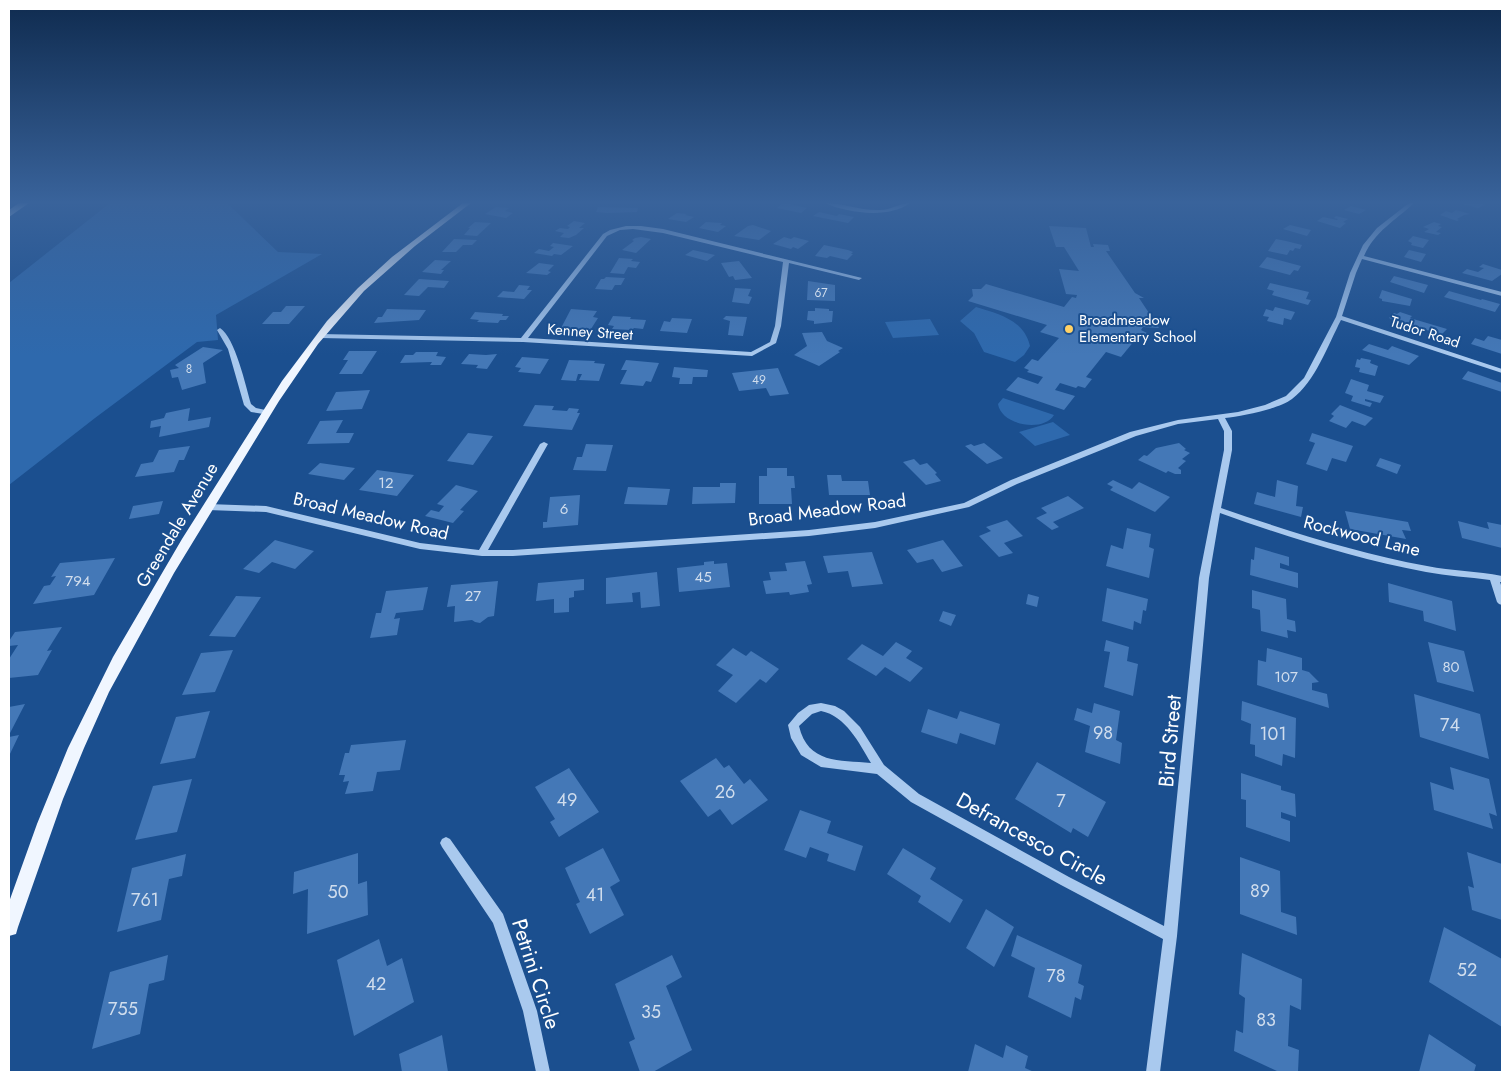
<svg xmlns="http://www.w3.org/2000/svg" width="1511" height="1081" viewBox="0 0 1511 1081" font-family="Jost,sans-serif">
	<rect width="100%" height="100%" fill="#1b4f8f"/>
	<path fill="#2e69ad" d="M110,203H227L278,252L322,254L216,315L218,340L197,342L95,418L9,485V283Z
		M976,307C999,314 1024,320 1030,346L1024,355L1015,362L984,352L974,333L960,321Z
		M930,319L939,335L893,338L885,322Z
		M1003,398L1054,415C1043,433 1001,425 998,404Z
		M1053,422L1070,435L1035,446L1019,432Z"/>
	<path fill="#4478b7" d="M783,203H785L807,208L801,213L777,208Z
		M1479,203L1485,205L1478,208L1462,204Z
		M1351,206L1366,210L1359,214L1344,210Z
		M496,207L509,208L505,211L513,213L506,218L485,214Z
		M598,207L638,208L637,212L607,213L596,212Z
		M1456,210L1470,214L1464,215L1457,219L1459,220L1457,221L1440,215L1446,211L1452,213Z
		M819,212L837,216L839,214L854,217L848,223L813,216Z
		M677,213L687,214L685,215L694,217L686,222L668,219Z
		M1336,216L1348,219L1343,222L1346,223L1340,228L1317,221L1323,217L1337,220L1338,219L1334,218Z
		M574,221L585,223L579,228H584L576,235L569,238L560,237L564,233L555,231L560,228L568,229L570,227L567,226Z
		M475,222L491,223L477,236L464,235L470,228H468Z
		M706,222L722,223L720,225L726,226L718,232L699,228Z
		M1434,222L1441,224L1438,226L1442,227L1436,232L1441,233L1438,235L1424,232L1429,229L1423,227Z
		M753,225L771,231L759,240L734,236L748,226Z
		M1290,225L1311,230L1307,236L1283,229Z
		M1049,226L1086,228L1091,247H1094L1093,244L1108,245L1110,251H1106L1135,293L1144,298H1139L1159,328L1143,327L1141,330L1147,333L1135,340L1121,357L1106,352L1086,377L1092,379L1085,388L1078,386L1076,388L1060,383L1055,390L1075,396L1064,410L1006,390L1018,377L1038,384L1043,377L1027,372L1029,370L1024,368L1032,359L1038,361L1059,338L1040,332L1047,325L968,301L973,296L972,289H981L986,284L1064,307L1072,297L1076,298L1077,295L1066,294L1059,269L1079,271L1064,247H1056Z
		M1413,236L1429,240L1423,248L1411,245L1412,243L1408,241Z
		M641,237L651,239L636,253L622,250L634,241L632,240L635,238Z
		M784,237L791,239L794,237L809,241L798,249L793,247L791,249L773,244Z
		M454,239L477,240L472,245H463L456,252H442Z
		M1276,239L1286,241L1302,245L1300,249L1295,248L1293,251L1290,250L1287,255L1268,251Z
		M553,243L573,246L561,255L554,254L552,256L534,253L539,249L549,251L554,247L550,246Z
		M824,245L848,250L853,252L851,254H853L847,260L830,256L827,258L815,256Z
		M693,250L715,255L707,261L685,255Z
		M1409,250L1426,254L1421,262L1404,257Z
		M1267,257L1301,266L1298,271L1294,270L1290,275L1259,267Z
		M619,258L633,259L631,261L640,262L636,268L628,267L624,274L610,273Z
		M435,260L451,261L441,270H444L441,274L422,272Z
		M739,261L752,278L735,280L733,276L729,277L721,263Z
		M539,263L554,265L548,271L551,272L547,275L526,273Z
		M1483,264L1502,270V274L1492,281L1462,273L1467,269L1478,272L1484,268L1479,267Z
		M1394,276L1428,285L1424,293L1390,282Z
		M606,277L625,278L621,285H615L612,290L595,289L601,279H604Z
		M419,279L449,281L444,288L428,287L419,296L404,295Z
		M808,281L835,285V301L807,300Z
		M1270,283L1309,292L1306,299L1311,300L1308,305L1272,295L1274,291L1267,289Z
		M519,285L530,286L527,290H532L524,299L497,297L503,291L514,292Z
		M735,288L751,289L748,296L752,297L749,304L732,302Z
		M1382,290L1412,299L1410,306L1382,301V299L1379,298Z
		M1449,291L1481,300L1482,299L1500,304L1495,312L1444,297Z
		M286,306H305L289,324H262L273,312H281Z
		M1275,307L1295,312L1291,320L1284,318L1283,325L1267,321L1269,317L1263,316L1266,309L1273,311Z
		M815,308L829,309V311H833L832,322L814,324V321L807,320L808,311H815Z
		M387,309L426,310L419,320L374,323L378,317H382Z
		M571,309L597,311L593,317L598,318L591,329L560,330Z
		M475,312L503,314L502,316H509L506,320H500L498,323L477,322L479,320L470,319Z
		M1400,312L1412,316L1410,318L1447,329L1441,335L1418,327L1416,329L1389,318L1394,313L1397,314Z
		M613,316L631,317L630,319L646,320L643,329L634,328L632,330L612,329L614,326L608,325Z
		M726,316L747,317L743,336L728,335L730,321L723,319Z
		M672,318L692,319L687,333L660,331L664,321L670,322Z
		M822,332L827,341L843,348L838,351L840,352L819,366L794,355L807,346L802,333Z
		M1488,336L1502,340V354L1471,344L1475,338L1484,341Z
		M1369,344L1388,350L1392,346L1419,356L1409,365L1362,350Z
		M203,347L223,350L203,363L206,383L182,390L178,377L172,378L170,370L179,368L175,365Z
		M349,351H377L362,374H339L348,360H343Z
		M416,352H438L436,356L446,357L441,365H430L432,362L400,363L405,355H413Z
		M469,354L486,355L497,354L487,369L476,368L478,365L461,364Z
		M522,357L549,359L540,374L518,372L521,368L515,367Z
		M1361,358L1371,360L1370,363L1378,366L1375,376L1359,372L1360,368L1355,367L1357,359L1360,360Z
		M569,360L595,361L594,363L605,364L599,381L579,380L582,374H578L576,381L561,380Z
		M626,360L659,363L651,382L646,381L643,386L620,384L627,370H621Z
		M674,367L708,370L707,377H693L692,384H679L680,378L672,377Z
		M778,368L789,394L770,396L766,388L739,391L732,373Z
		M1468,371L1502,383V392L1462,379Z
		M1351,379L1369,385L1367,391L1384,396L1380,403L1365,399V401L1372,403L1370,407L1351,401L1353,396L1345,393Z
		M370,390L362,409L326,411L336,392Z
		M535,405L554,406L552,410L567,411L569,408L579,409L577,413H580L572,430L523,426Z
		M1340,405L1373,418L1365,426L1352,421L1346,428L1329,421L1334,416L1331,414Z
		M190,408L188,421L211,417L209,427L159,437L161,426L150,428L151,421L164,418L166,413Z
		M343,420L336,433H354L349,443L307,444L320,421Z
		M468,433L493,436L473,465L447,461Z
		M1312,433L1353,446L1346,462L1332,458L1327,471L1306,464L1315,443L1309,441Z
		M984,443L1003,458L987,464L965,446L971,444L974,446Z
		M1179,443L1186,449L1184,450L1190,453L1182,459L1186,461L1178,468L1181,470V474H1175L1168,471L1166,473L1138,460L1144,455L1147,456L1156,448Z
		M586,444L613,445L606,471L573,470L577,457H582Z
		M190,446L184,460H179L174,472L135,477L141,464L153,462L159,450Z
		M1380,458L1401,465L1397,474L1376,466Z
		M914,459L920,465L927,463L937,473L935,474L941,481L926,485L903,462Z
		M320,463L355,468L344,480L308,474Z
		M767,468H787V476H794L795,488H791L792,504H759V476H767Z
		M377,470L414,475L397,496L359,490Z
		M827,475H841L842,481H868L870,495H829Z
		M1113,480L1132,489L1139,482L1170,497L1155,512L1110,490L1113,487L1107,484Z
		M1277,480L1298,486L1296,506L1303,507L1301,517L1254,504L1257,492L1275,497Z
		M720,483H736L735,503L692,504L693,487H720Z
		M456,485L478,491L460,510L464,511L453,523L425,516L431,510L439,512L444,506L437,504Z
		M628,487L670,489L667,505L624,504Z
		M580,495L578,525L543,528V522H547L550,497Z
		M1068,496L1084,508L1053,522L1059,527L1052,530L1036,518L1047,513L1041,508Z
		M163,501L159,514L129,519L133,506Z
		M1345,511L1408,522L1411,531L1402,530L1406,539L1350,529Z
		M1007,520L1023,536L1004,543L1013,553L999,557L979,536L991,531L986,527Z
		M1458,521L1489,529L1487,522L1502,525V548L1462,538Z
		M1127,528L1151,534L1149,547L1154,549L1149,578L1106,566L1111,545L1123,549Z
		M275,540L314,551L295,569L272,562L259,573L243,569Z
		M943,540L963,566L942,572L933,559L917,563L907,550Z
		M1255,547L1289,557V566L1280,563V568L1298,573V588L1250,575L1251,559L1254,560Z
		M872,552L883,584L852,587L848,571L828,573L823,556Z
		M115,558L94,595L33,604L44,586L50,585L56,576L51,577L60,563Z
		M714,561V564L727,563L730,587L679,592L677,568L704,565V562Z
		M805,561L812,584L807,585L809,592L790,595L789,592L766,594L763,581L771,580L769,572L787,571L785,563Z
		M657,572L660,606L641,608L640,592L632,593L633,602L606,604V578Z
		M584,579V590L574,591V597L569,598V612L554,613V599L536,601L538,583Z
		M498,581L494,616L488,617L480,623L475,622L472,620L454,622L455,606L447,607L451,585Z
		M1388,583L1452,601L1456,631L1424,621L1423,611L1389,602Z
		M428,587L423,610L396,613L394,619L400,618L397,635L370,638L376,613H381L386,591Z
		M1107,588L1148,599L1146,611L1143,610L1141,624L1134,621L1133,630L1102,621Z
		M1252,590L1286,599L1287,619L1295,621L1296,632L1287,630L1288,638L1261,631L1260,610L1252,608Z
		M1028,594L1039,597L1037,607L1026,604Z
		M236,596L261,597L235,637L209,636Z
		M943,611L956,615L951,626L939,621Z
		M62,627L47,651L52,650L38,675L9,678V659L18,645L9,646V641L15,632Z
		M1106,640L1129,647L1127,661L1138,664L1133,696L1104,687L1110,652L1104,651Z
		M896,642L912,651L906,658L923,668L910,682L885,667L876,676L847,659L862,644L883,656Z
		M1428,642L1464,651L1474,692L1437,682Z
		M733,648L746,656L751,651L779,669L766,683L760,679L736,703L718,691L733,675L716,665Z
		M1267,648L1302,658V670L1309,672L1319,682L1312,683V690L1327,694L1329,708L1257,685L1258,660L1266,662Z
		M233,650L215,692L182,695L201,653Z
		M1414,694L1480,714L1489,759L1420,737Z
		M1242,701L1296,718L1295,758L1283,754L1282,766L1255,756V745L1250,744L1251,724L1241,720Z
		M1094,703L1120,711L1116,740L1122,743L1120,764L1085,752L1090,726L1074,720L1077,708L1092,713Z
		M25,704L9,735V707Z
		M928,709L957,719L960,711L1000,724L995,745L960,733L957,744L921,732Z
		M210,711L195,758L160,764L176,717Z
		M19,735L9,756V737Z
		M406,740L400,770L377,772L373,791L345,794L349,781L343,782L345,775H339L345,753H349L351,745Z
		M716,758L724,768L729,765L744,784L750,779L768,800L732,825L720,809L708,817L680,781Z
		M1037,762L1106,802L1088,837L1073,828L1071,833L1015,799Z
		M1450,767L1489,779L1497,816L1489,813L1493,829L1434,810L1430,782L1454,790Z
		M569,768L599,812L559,837L550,822L555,819L535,787Z
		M1241,773L1281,786V790L1295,794L1296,817L1281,812V818L1290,821V842L1246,827V800L1241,799Z
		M192,779L177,832L135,840L153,786Z
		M800,810L831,821L827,833L863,846L855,871L827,861L829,854L810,847L806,858L784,850Z
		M603,848L620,881L610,887L624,915L590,934L576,904L580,902L565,868Z
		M903,848L936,868L930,879L963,900L950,923L918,902L921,896L887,874Z
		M1467,852L1502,864V920L1472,910L1468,886L1474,888Z
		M358,853V884L367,881L368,915L307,934L308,889L293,894L294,872Z
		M186,854L182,876L169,879L161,920L117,932L132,868Z
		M1240,857L1280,871L1281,912L1296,917L1297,935L1240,914Z
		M986,909L1014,927L994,967L966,948Z
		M1444,927L1502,959V1027L1429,982Z
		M1017,935L1082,965L1078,983L1084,986L1081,1000L1075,997L1071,1018L1028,997L1035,968L1011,956Z
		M379,939L387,966L402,958L414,1002L354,1036L337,960Z
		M1242,953L1302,979L1301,1010L1290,1005L1288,1046L1299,1050L1298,1072H1279L1234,1051L1236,1030L1243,1033L1245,998L1239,994Z
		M168,955L164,980L149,984L140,1034L92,1049L110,972Z
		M672,955L682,977L666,986L692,1050L653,1072H640L629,1042L635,1039L615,984Z
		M1429,1034L1476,1065L1474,1072H1419Z
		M442,1035L448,1072H402L399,1054Z
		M975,1044L1003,1058L1006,1045L1028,1056L1025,1068L1034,1072H968Z"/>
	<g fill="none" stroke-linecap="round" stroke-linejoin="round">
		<path fill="#a9c9ee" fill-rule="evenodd" d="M825,203C843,203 861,211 880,210C891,210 900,203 910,203C889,219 847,213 825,203Z
			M1409,203H1414C1395,221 1375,231 1364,256L1502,292V296L1362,259L1356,273L1342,316L1502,369V373L1341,320C1328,345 1315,382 1292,399C1279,409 1242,416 1225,418L1232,431V450L1221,508C1288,531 1357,553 1427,566C1452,571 1477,571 1502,576V582H1500L1502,588V605L1499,604L1497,602L1490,580C1469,577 1447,576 1426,572C1356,559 1287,537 1220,513L1209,578L1177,936L1160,1072H1146L1163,939L1061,885L911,802L877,774L821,767L801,755L791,738L788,725L798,713L809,705L821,703L835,706L844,711L860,727L884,765L919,794L1069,877L1164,926L1199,578L1224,450V431L1218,419L1178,424L1136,436L1017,484L969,507L875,528L809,536L513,556H482L420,549L266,512L208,510L204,507L208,504L266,506L420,543L479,550L540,444L544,442L548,444L488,550H513L809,530L875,522L964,503L1011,480L1130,432L1178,420L1238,412L1265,405L1286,396L1304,378L1336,317L1350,273L1363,245L1377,228ZM821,711C846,716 859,743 871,763C839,760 808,764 799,726L812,714Z
			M626,226H641L663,229L862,278L859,280L789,263L781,326L776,343L752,356L523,342L320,338L317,336L320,334L521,338L603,234L610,230ZM633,229L663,233L783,262L775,326L770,342L751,352L528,338L607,236L620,230Z
			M220,328C235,337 246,387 251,404L256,408L270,411V415L251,412L244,405L228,349L217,330Z
			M446,837L450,839L503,914L537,1011L550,1072H536L523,1011L493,923L442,847L440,843L442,839Z"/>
		<path fill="#f0f6ff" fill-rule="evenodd" d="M463,203H471L415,246L364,291L318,344L279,401L174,573L109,692L84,748L63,799L18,927L16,934L9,936V902L37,824L68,748L113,657L182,539L282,381L327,321L358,288L392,257Z"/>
		<path fill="#fff" fill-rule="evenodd" d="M19,203H29L9,217V210Z"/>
	</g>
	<linearGradient id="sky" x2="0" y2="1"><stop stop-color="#0f2b4f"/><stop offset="0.57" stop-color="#39639b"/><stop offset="1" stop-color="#39639b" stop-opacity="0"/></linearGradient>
	<rect width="1511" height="355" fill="url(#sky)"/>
	<circle fill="#ffd166" stroke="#1b4f8f" stroke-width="2" cx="1069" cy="329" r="5"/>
	<g text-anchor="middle" stroke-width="4" stroke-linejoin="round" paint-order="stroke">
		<g font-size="12" fill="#d0dded">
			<text x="821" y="297">67</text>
			<text x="189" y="373">8</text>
			<text x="759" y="384">49</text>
		</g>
		<g font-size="15" fill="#fff" stroke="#1b4f8f" text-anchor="start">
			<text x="1079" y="325">Broadmeadow<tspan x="1079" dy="17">Elementary School</tspan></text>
		</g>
		<g font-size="15" fill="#fff" stroke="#1b4f8f">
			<text transform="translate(590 332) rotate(4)" y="5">Kenney Street</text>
			<text transform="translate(1425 332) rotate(18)" y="5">Tudor Road</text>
		</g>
		<g font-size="15" fill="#d0dded">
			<text x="386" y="488">12</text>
			<text x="564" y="514">6</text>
			<text x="703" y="582">45</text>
			<text x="78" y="586">794</text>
			<text x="473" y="601">27</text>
			<text x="1451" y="672">80</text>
			<text x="1286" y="682">107</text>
		</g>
		<g font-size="18" fill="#fff" stroke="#1b4f8f">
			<text transform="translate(827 510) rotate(-7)" y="6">Broad Meadow Road</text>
			<text transform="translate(371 516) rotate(13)" y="6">Broad Meadow Road</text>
			<text transform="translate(177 525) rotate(-59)" y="6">Greendale Avenue</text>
			<text transform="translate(1362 536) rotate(14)" y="6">Rockwood Lane</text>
		</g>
		<g font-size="18" fill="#d0dded">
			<text x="1450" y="731">74</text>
			<text x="1103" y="739">98</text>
			<text x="1273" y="740">101</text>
			<text x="725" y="798">26</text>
			<text x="567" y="806">49</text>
			<text x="1061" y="807">7</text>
			<text x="1260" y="897">89</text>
			<text x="338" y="898">50</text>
			<text x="595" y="901">41</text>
			<text x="145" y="906">761</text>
			<text x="1467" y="976">52</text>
			<text x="1056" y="982">78</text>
			<text x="376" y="990">42</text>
			<text x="123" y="1015">755</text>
			<text x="651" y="1018">35</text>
			<text x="1266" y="1026">83</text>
		</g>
		<g font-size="21" fill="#fff" stroke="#1b4f8f">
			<text transform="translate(1170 741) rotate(-85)" y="7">Bird Street</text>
			<text transform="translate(1032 839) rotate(29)" y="7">Defrancesco Circle</text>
			<text transform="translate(536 974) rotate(72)" y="7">Petrini Circle</text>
		</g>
	</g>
	<rect width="1511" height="1081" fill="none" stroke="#ffffff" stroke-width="20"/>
</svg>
